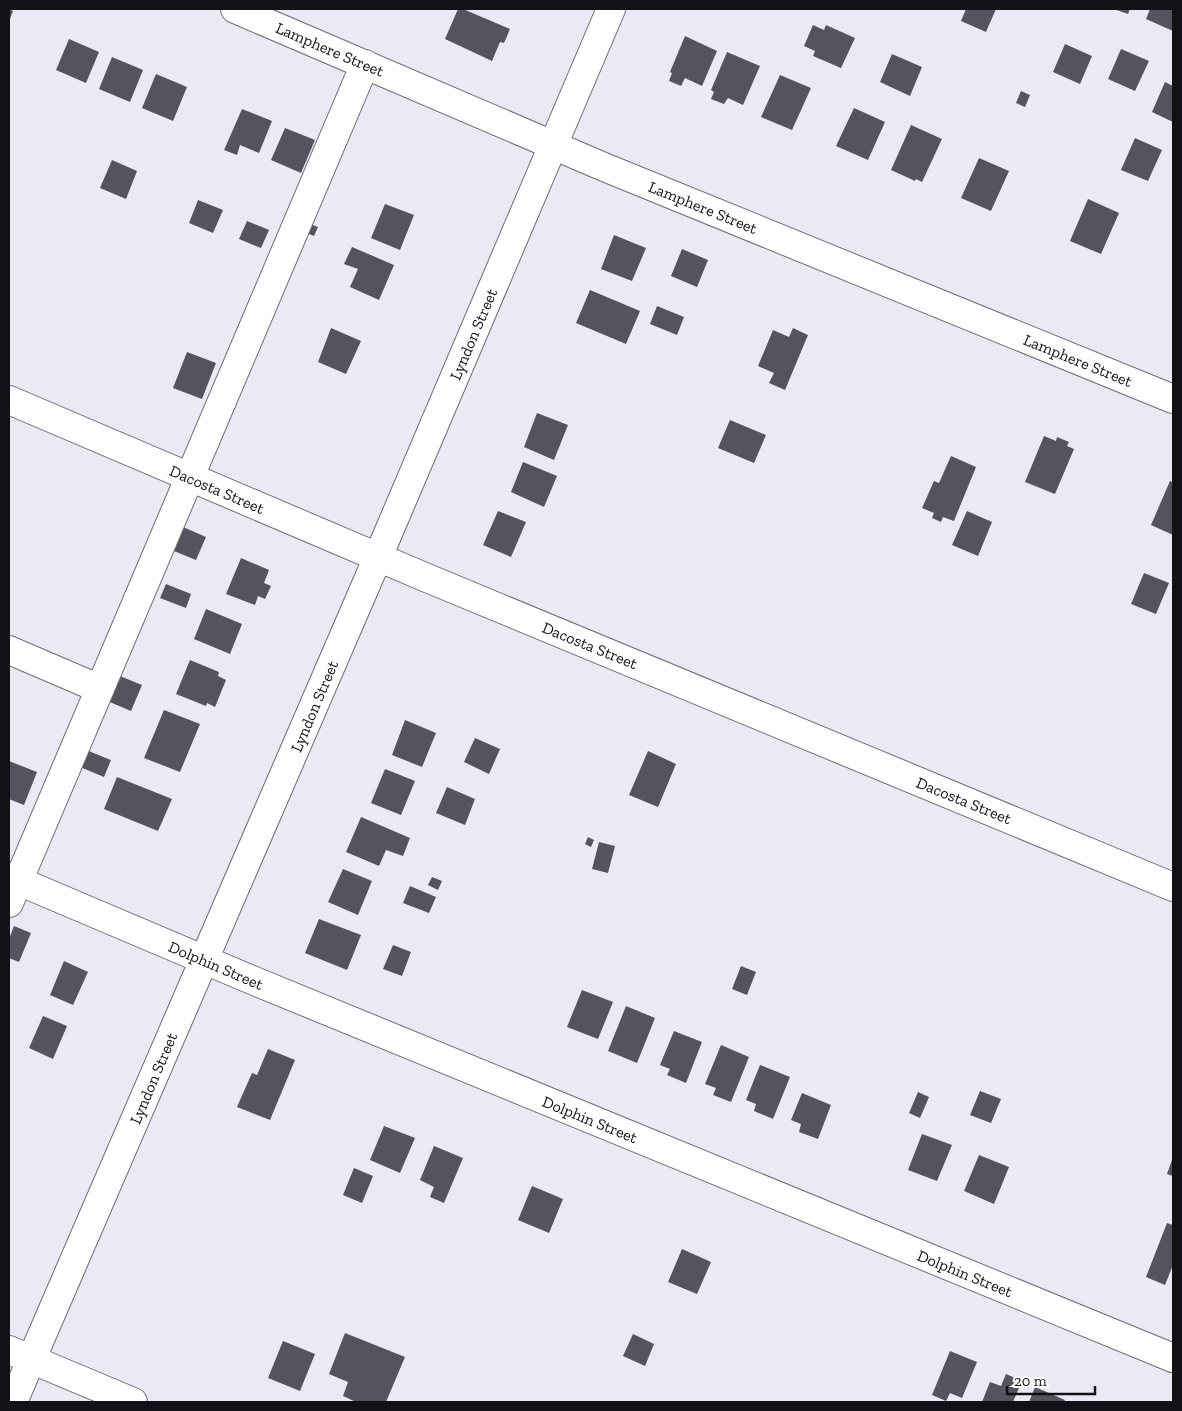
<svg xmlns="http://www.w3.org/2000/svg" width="1182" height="1411" viewBox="0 0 1182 1411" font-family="'Zilla Slab',serif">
	<rect width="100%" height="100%" fill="#ece9f6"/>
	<path fill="#55535d" d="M9,9L13,11L9,21Z
		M458,9H463L510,29L504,43L500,42L492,61L445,39Z
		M966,9H996L986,32L961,21Z
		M1114,9H1130L1128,14Z
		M1150,9H1173V31L1146,19Z
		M813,25L824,30L826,25L855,38L841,68L813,56L815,51L804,46Z
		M685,36L717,51L702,86L685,78L681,86L669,81L672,73L670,72Z
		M69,39L99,52L86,83L56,70Z
		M1065,44L1092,56L1080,84L1053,72Z
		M1121,49L1149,61L1135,91L1108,79Z
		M727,52L760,66L743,105L728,98L724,104L711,99L714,92L711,90Z
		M892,54L922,67L910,96L880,82Z
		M112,57L143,70L130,102L99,89Z
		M156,74L187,87L173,121L142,108Z
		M780,75L811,88L792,130L761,117Z
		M1165,82L1173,86V122L1152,112Z
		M1021,91L1030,95L1025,107L1016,103Z
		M854,108L885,122L868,160L836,146Z
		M242,109L272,121L259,153L240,145L237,155L224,150Z
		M911,125L942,139L922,182L916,179L915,181L891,170Z
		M285,128L315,140L301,173L271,160Z
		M1135,138L1162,150L1148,181L1121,170Z
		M979,158L1009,171L991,211L961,198Z
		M112,160L137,171L126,199L100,188Z
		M1088,199L1119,213L1101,254L1070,241Z
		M198,200L223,210L213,233L189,223Z
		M385,204L414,215L400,250L371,238Z
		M247,221L269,230L261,248L239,239Z
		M308,223L318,227L314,236L304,232Z
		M614,235L646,248L632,281L601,269Z
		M352,247L394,265L379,300L350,287L358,269L344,264Z
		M682,249L708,260L697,287L671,276Z
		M590,290L640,311L626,344L576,323Z
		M657,306L684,317L677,335L650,324Z
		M331,328L361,341L346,374L318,362Z
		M793,328L808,335L785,390L769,383L774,373L758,366L773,330L789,337Z
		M187,352L216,363L202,399L173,388Z
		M537,413L568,425L554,460L524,447Z
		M730,420L766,435L754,463L718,448Z
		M1044,436L1056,441L1057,437L1069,442L1067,446L1074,449L1055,494L1025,482Z
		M951,456L976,467L954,521L943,517L941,522L932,518L934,513L922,508L934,481L939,483Z
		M523,462L557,476L544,507L511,492Z
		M1170,481L1173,482V535L1151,525Z
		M498,511L526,522L511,557L483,545Z
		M967,511L992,522L978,556L952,545Z
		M183,527L206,537L196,560L174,551Z
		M241,558L269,570L264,583L271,586L265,599L258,596L255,605L226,594Z
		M1144,573L1169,583L1156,614L1131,604Z
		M166,584L191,594L186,608L160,598Z
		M206,609L242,624L230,654L194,639Z
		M190,660L219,672L218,676L226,680L215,707L207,703L206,706L176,694Z
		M115,674L142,685L131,711L105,700Z
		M164,710L200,724L180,772L144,758Z
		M405,720L436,733L422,767L392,755Z
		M475,738L500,749L489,774L464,762Z
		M86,750L111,760L104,777L80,767Z
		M648,751L676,764L658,807L629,795Z
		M9,761L37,772L24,805L9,799Z
		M385,769L415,781L401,815L371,803Z
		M117,777L172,799L158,831L104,809Z
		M447,787L475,799L465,825L436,813Z
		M361,817L410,838L403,856L386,850L379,866L346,852Z
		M588,837L594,840L591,847L585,844Z
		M599,842L615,846L608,873L592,869Z
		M343,869L372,881L358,915L328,902Z
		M432,877L442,881L438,890L428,885Z
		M410,886L436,897L429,913L403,903Z
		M319,919L361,935L347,970L305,953Z
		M14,926L31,933L19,962L9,958V939Z
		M393,945L411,952L402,976L383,969Z
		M64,961L88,972L73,1005L50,995Z
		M741,966L756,972L747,995L732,989Z
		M582,990L613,1002L598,1039L567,1027Z
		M626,1006L655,1018L637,1063L608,1051Z
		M43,1016L67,1026L53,1059L29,1048Z
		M674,1031L702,1042L686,1083L667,1075L670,1069L660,1065Z
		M721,1045L749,1057L731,1102L713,1095L716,1088L705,1084Z
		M268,1049L295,1060L270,1120L237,1107L252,1073L257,1075Z
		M760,1065L790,1077L773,1119L754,1111L756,1104L746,1100Z
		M980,1091L1001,1099L991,1123L970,1115Z
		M918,1092L929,1097L920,1118L909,1113Z
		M802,1093L831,1105L818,1139L799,1132L801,1124L791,1120Z
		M384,1126L415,1138L400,1173L370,1160Z
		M922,1134L952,1145L937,1181L908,1170Z
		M434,1146L463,1158L444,1203L430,1197L434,1187L420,1180Z
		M979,1155L1009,1167L994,1204L964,1191Z
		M1173,1157V1176L1167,1174Z
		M354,1168L373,1176L362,1203L343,1195Z
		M532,1186L563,1199L549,1233L518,1220Z
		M1167,1223L1173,1225V1265L1165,1285L1146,1277Z
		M682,1249L711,1262L697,1294L668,1282Z
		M345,1333L405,1357L386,1402H356L343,1396L348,1382L329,1374Z
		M633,1334L654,1344L645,1366L623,1356Z
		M283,1341L315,1354L300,1391L268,1378Z
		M950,1351L977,1362L962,1398L950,1393L946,1401L932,1395Z
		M1006,1374L1022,1381L1013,1402H982L990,1382L1001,1386Z
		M1035,1387L1065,1400L1064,1402H1029Z"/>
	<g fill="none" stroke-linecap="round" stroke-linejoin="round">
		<g stroke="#6e6b75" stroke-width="30">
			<path id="minor" d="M235,9L604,167L1173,399
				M9,400L427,578L1173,887
				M9,650L100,689
				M9,877L252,980L1173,1358
				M9,903L365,64
				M9,1350L133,1402
				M13,1402L378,557L611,9"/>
		</g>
		<use href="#minor" stroke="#fff" stroke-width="28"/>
	</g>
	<g text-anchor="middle" stroke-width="5" stroke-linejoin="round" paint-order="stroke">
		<g font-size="16" fill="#121115" stroke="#fff">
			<text transform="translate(330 49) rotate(23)" y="6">Lamphere Street</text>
			<text transform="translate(703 207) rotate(22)" y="6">Lamphere Street</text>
			<text transform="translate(473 334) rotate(-67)" y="6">Lyndon Street</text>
			<text transform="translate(1078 360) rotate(22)" y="6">Lamphere Street</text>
			<text transform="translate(217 489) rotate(23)" y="6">Dacosta Street</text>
			<text transform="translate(590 645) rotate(22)" y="6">Dacosta Street</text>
			<text transform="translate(314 706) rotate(-67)" y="6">Lyndon Street</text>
			<text transform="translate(964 800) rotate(22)" y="6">Dacosta Street</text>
			<text transform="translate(216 965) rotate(23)" y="6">Dolphin Street</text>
			<text transform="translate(153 1078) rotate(-67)" y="6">Lyndon Street</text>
			<text transform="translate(590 1119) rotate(22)" y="6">Dolphin Street</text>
			<text transform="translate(965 1273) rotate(22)" y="6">Dolphin Street</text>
		</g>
	</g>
	<rect width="1182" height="1411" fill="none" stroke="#121115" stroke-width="20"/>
	<path d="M1007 1386v8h88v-8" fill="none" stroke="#121115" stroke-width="2.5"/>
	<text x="1014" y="1386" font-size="15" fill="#121115" stroke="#ffffff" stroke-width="4" paint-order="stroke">20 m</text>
</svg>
